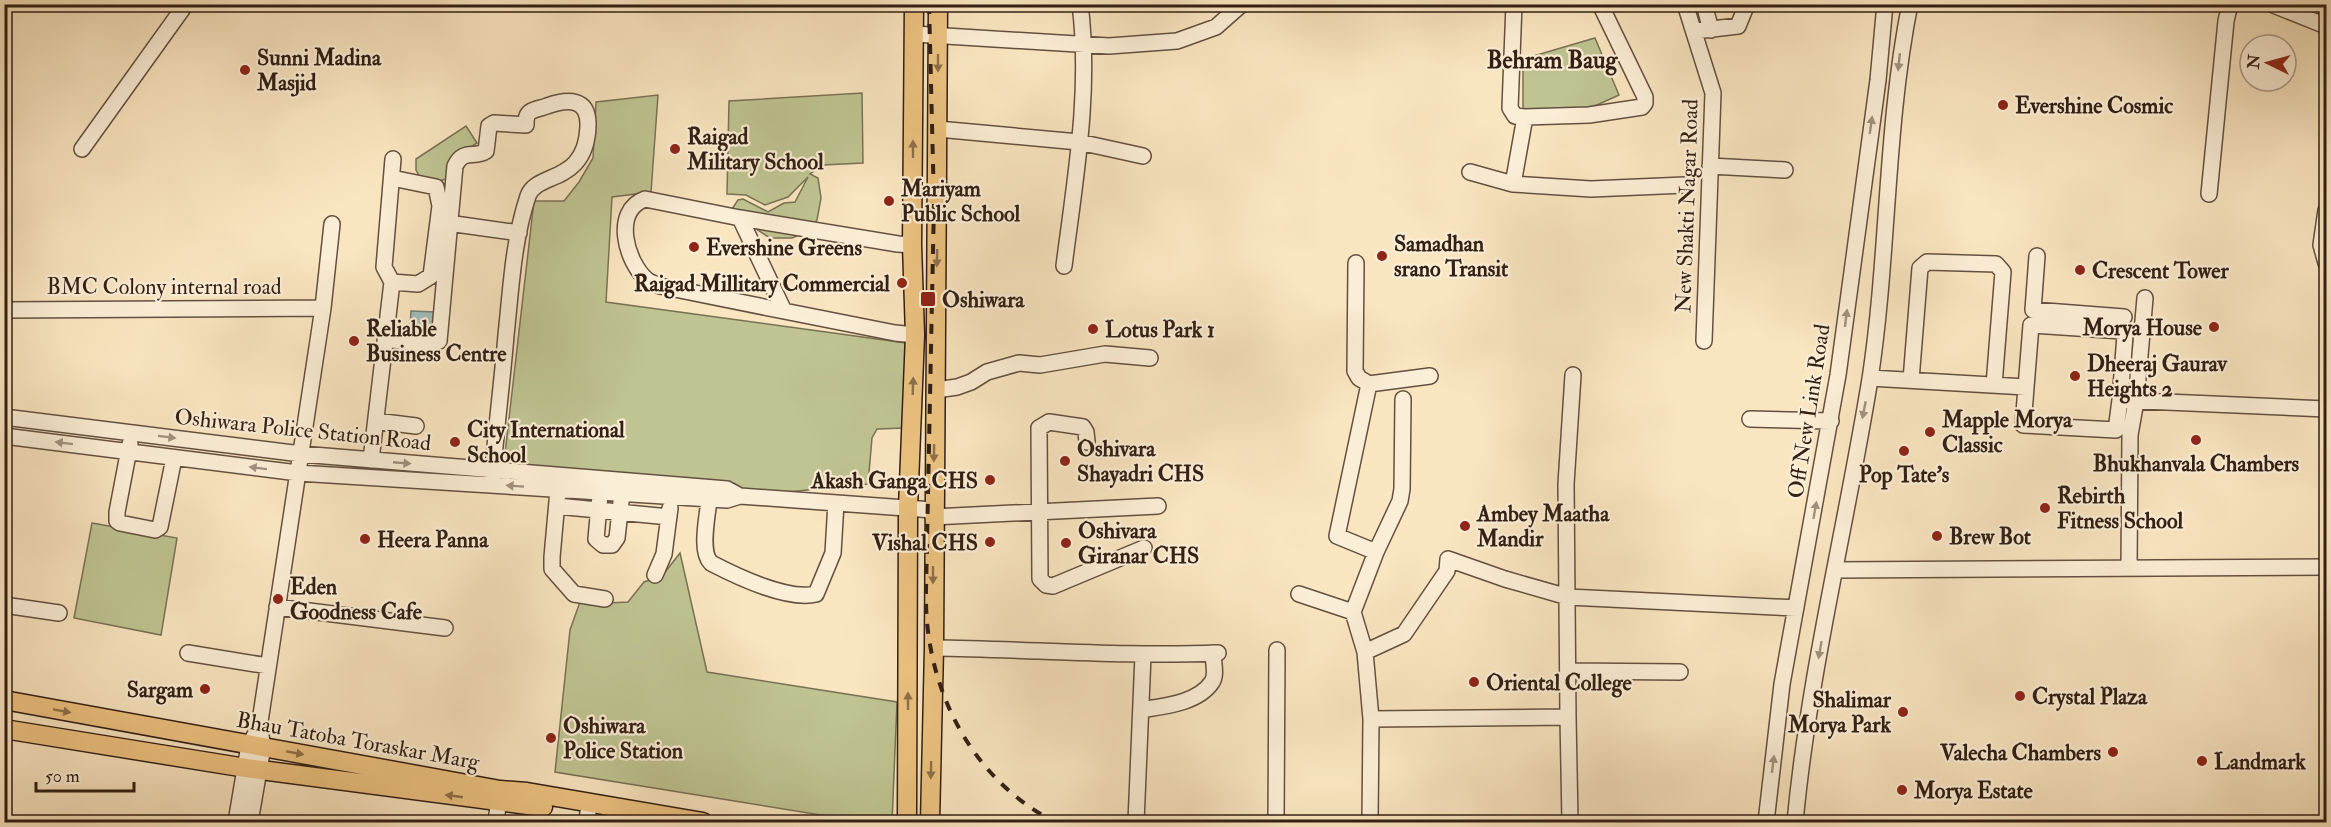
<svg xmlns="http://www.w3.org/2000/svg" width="2331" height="827" viewBox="0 0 2331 827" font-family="'IM FELL Double Pica',serif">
	<rect width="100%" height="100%" fill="#f9e5c0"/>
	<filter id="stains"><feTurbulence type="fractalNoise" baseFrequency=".00333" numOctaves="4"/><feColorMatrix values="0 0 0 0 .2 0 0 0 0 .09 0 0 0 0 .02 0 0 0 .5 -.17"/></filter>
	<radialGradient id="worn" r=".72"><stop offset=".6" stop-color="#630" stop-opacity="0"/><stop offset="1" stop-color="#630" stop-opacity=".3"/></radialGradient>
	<path fill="#bfc492" stroke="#787254" stroke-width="1.5" d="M2280,5H2326V22Z
		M1595,38L1619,95L1597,105L1563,113L1527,111L1523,109V59Z
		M862,93L863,163L823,165L810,174L818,178L821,198L817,220L809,231L792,238H770L730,212L738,200L743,199L768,212L784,203L795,202L808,177L788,197L765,205L746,195L727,194L729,101Z
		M658,95L651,192L612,197L606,302L906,343L904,428L877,429L872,438L868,484L757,495L504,462L534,201H564L579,182L593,158L596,102Z
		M466,126L477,143L454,158L446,179L437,182L420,177L416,170V159Z
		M92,523L177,538L161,635L74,618Z
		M680,553L707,672L897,702L892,822H864L555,772L570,630L581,599L606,603L628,602L644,582L662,576Z"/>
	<path fill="#a1bdbb" stroke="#757e79" stroke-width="1.5" d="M411,311L435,312V328L410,327Z"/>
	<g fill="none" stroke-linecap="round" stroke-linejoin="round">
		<g stroke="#645040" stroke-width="18">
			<path id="minor" d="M1514,4L1510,108L1515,116L1525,117L1589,115L1642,107L1645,103V97L1600,4
				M1685,4L1713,93L1704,341
				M1704,4L1711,30
				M2271,4L2326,26
				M1695,31L1738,26L1747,4
				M914,34L1109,46L1177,41L1216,27L1242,4
				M1525,117L1513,184L1591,189L1685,185
				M938,129L1079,142L1143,156
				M82,149L186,4
				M1710,166L1785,170
				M1470,172L1513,184
				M2209,194L2226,21L2230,4
				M2326,210L2321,245L2326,263
				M740,218L645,199C612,211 626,262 647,280C651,283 656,284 660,286L784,311
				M441,222L519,233
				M912,245L898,244L740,218L784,311L895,333L915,335
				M2037,256L2033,310L2124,317
				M1356,263L1355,371L1359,378L1369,384L1337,536L1376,552L1353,612L1365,652L1371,719
				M1064,266C1075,179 1091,92 1080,4
				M392,282L418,284L431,276L440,206L436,187L392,178
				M4,310L323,308
				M386,339L431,345L439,341L455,166C464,148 474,159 486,151L489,126L494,123L526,125C526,120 526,115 530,112C534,109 542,108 547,106C567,99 589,97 588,126C586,185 537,171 528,196C513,241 511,289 506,335C502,385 495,435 492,484
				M1870,378L2026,387
				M1911,380L1920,268L1927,262L1996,264L2003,272L1994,385
				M1369,384L1430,376
				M936,390L957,387L971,382L987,372L1019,363L1040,365L1105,354L1150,358
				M2120,400L2125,335L2122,331L2031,325L2023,425L2116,430L2120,400L2326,409
				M4,417L301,454L727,489L740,496L933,510
				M1750,419L1831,421
				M376,421L416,426
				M4,436L298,473L727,500L740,496
				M1087,442L1086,432L1083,427L1049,422L1039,428L1040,579L1046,585L1053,586L1144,548
				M130,444L117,512V521L120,523L155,530L160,527L174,458
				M371,460L392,282L384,267L393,159
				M559,479L552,557V569L574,594L605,599
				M601,483L596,539L603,545H612L617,538L623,484
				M709,499C708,515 699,551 711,563C736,576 788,601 816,594L833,553L836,503
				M557,506L669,517
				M933,517L1158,506
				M1376,552L1400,501L1402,489L1403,399
				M2129,568L2130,435L2136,401L2145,298
				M1835,570L2326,567
				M655,575L664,554L670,508
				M1299,594L1353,612
				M4,605L59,613
				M277,607L445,628
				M934,648C1028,649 1123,657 1218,653
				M1365,652L1404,634L1447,571L1448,559L1505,579L1568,597L1796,608
				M188,653L268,666
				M1568,671L1680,672
				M1146,709C1167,706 1199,702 1212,682C1217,675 1213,662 1213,653
				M1568,717L1566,484L1573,375
				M236,822L249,745L259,728L323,308L332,224
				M250,822L263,747L261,736
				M496,822L500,790
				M587,822L588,812
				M1136,822L1143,655
				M1276,822L1277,650
				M1370,822L1371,719L1568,717L1570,822
				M1766,822L1782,684L1838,375L1878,80L1885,4
				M1795,822C1809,673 1846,527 1870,379C1889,255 1885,128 1910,4"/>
		</g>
		<g stroke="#321f15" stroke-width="21">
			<path id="major" d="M4,700L500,790L527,792L703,822
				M4,729L246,768L543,807
				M907,822L908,508L915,335L912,245L914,4
				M930,822L934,648L938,4"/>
		</g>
		<use href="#minor" stroke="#fbeed6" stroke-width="15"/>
		<use href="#major" stroke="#ecc280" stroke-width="18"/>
		<path stroke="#321f15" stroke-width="4" stroke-dasharray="10 10" stroke-linecap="butt" d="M929,4L934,203L926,591C924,685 969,778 1055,822"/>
	</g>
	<defs><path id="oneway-solid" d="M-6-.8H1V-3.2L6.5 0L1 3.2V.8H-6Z" transform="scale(1.5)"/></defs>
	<g fill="#a1917f">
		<use href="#oneway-solid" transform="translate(1899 62) rotate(96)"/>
		<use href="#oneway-solid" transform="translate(1871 125) rotate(-82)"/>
		<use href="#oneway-solid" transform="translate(1846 318) rotate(-83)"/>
		<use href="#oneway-solid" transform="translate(1864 410) rotate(101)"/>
		<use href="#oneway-solid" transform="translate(167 437) rotate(7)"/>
		<use href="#oneway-solid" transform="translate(64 443) rotate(-173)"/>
		<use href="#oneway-solid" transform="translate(402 463) rotate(5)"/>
		<use href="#oneway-solid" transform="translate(258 468) rotate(-173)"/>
		<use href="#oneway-solid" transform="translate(515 486) rotate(-176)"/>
		<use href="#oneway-solid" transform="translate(1815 510) rotate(-80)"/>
		<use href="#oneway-solid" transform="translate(1820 650) rotate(100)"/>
		<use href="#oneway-solid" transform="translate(1773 764) rotate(-83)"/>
	</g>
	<g fill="#8f704a">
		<use href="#oneway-solid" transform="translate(938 63) rotate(90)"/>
		<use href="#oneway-solid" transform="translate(913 149) rotate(-90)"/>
		<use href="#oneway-solid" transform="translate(937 258) rotate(91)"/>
		<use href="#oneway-solid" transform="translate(913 386) rotate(-88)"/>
		<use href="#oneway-solid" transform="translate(934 453) rotate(91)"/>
		<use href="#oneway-solid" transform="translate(933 575) rotate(90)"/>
		<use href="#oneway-solid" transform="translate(908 701) rotate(-90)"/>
		<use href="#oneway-solid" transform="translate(62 711) rotate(10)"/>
		<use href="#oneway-solid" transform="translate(295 753) rotate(10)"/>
		<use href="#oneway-solid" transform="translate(931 770) rotate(91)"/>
		<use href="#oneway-solid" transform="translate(454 796) rotate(-172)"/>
	</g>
	<g fill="#8f2418" stroke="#fbeed6" stroke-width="2">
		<circle cx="245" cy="70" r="6"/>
		<circle cx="2003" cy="105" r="6"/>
		<circle cx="675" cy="149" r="6"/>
		<circle cx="889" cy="201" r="6"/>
		<circle cx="694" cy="247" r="6"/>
		<circle cx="1382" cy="256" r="6"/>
		<circle cx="2080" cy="270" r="6"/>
		<circle cx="902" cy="283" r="6"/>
		<rect x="920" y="291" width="16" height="16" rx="3"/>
		<circle cx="2214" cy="327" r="6"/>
		<circle cx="1093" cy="329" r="6"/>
		<circle cx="354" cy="341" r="6"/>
		<circle cx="2075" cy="376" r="6"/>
		<circle cx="1930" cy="432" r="6"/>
		<circle cx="2196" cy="440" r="6"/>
		<circle cx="455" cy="442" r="6"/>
		<circle cx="1904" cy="451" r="6"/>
		<circle cx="1065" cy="461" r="6"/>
		<circle cx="990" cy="480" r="6"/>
		<circle cx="2045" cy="508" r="6"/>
		<circle cx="1465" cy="526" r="6"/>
		<circle cx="1937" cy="536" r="6"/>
		<circle cx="365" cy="539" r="6"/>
		<circle cx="990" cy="542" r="6"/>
		<circle cx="1066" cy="543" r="6"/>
		<circle cx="278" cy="599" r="6"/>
		<circle cx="1474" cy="682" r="6"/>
		<circle cx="205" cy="689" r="6"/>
		<circle cx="2020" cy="696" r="6"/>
		<circle cx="1903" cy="712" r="6"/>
		<circle cx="551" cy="738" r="6"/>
		<circle cx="2113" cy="752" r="6"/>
		<circle cx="2202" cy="761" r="6"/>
		<circle cx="1902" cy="790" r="6"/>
	</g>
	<g text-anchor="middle" stroke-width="4.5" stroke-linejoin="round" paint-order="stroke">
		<g font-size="22" font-weight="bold" fill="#321f15" stroke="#fbeed6" text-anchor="start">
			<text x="257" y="65">Sunni Madina<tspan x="257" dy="25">Masjid</tspan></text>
			<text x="2015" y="113">Evershine Cosmic</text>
			<text x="687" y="144">Raigad<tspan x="687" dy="25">Military School</tspan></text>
			<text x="901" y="196">Mariyam<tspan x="901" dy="25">Public School</tspan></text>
			<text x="1394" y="251">Samadhan<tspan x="1394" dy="25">srano Transit</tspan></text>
			<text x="706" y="255">Evershine Greens</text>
			<text x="2092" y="278">Crescent Tower</text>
			<text x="890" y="291" text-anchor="end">Raigad Millitary Commercial</text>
			<text x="942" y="307">Oshiwara</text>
			<text x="2202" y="335" text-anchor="end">Morya House</text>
			<text x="366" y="336">Reliable<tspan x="366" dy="25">Business Centre</tspan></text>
			<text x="1105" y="337">Lotus Park 1</text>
			<text x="2087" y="371">Dheeraj Gaurav<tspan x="2087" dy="25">Heights 2</tspan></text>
			<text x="1942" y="427">Mapple Morya<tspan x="1942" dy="25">Classic</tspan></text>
			<text x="467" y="437">City International<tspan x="467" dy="25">School</tspan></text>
			<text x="1077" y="456">Oshivara<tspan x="1077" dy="25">Shayadri CHS</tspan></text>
			<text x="2196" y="471" text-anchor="middle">Bhukhanvala Chambers</text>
			<text x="1904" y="482" text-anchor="middle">Pop Tate's</text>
			<text x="978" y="488" text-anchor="end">Akash Ganga CHS</text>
			<text x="2057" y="503">Rebirth<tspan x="2057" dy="25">Fitness School</tspan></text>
			<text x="1477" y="521">Ambey Maatha<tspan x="1477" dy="25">Mandir</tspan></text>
			<text x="1078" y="538">Oshivara<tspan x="1078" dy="25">Giranar CHS</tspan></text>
			<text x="1949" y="544">Brew Bot</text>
			<text x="377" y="547">Heera Panna</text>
			<text x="978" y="550" text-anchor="end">Vishal CHS</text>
			<text x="290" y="594">Eden<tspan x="290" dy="25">Goodness Cafe</tspan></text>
			<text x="1486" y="690">Oriental College</text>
			<text x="193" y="697" text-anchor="end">Sargam</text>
			<text x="2032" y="704">Crystal Plaza</text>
			<text x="1891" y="707" text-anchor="end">Shalimar<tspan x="1891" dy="25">Morya Park</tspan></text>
			<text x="563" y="733">Oshiwara<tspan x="563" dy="25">Police Station</tspan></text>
			<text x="2101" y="760" text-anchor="end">Valecha Chambers</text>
			<text x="2214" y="769">Landmark</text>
			<text x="1914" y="798">Morya Estate</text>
		</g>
		<g font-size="22" fill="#321f15" stroke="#fbeed6">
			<text transform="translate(1686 206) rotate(-88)" y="8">New Shakti Nagar Road</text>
			<text x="164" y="294">BMC Colony internal road</text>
			<text transform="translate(1808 411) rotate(-81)" y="8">Off New Link Road</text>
			<text transform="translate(303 429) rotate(6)" y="8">Oshiwara Police Station Road</text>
			<text transform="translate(358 740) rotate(10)" y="8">Bhau Tatoba Toraskar Marg</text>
		</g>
		<g font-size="24" font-weight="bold" fill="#321f15" stroke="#fbeed6">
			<text x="1552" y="68">Behram Baug</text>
		</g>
	</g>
	<rect width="2331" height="827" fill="none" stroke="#f9e5c0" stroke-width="24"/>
	<rect x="6" y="6" width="2319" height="815" fill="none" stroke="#321f15" stroke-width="3"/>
	<rect x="12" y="12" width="2307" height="803" fill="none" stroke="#321f15" stroke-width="1.5"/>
	<g transform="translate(2268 63) rotate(275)"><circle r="28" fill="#fbeed6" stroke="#ab9b89" stroke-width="1.5"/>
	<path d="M0-4.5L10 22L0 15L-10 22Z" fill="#8f2418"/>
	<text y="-9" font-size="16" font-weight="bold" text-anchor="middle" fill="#321f15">N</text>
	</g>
	<path d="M36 782v9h98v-9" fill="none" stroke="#321f15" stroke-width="3"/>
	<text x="45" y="782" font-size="18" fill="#321f15" stroke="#fbeed6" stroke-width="4.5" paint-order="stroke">50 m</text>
	<rect width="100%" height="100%" filter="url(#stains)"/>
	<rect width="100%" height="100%" fill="url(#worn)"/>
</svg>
